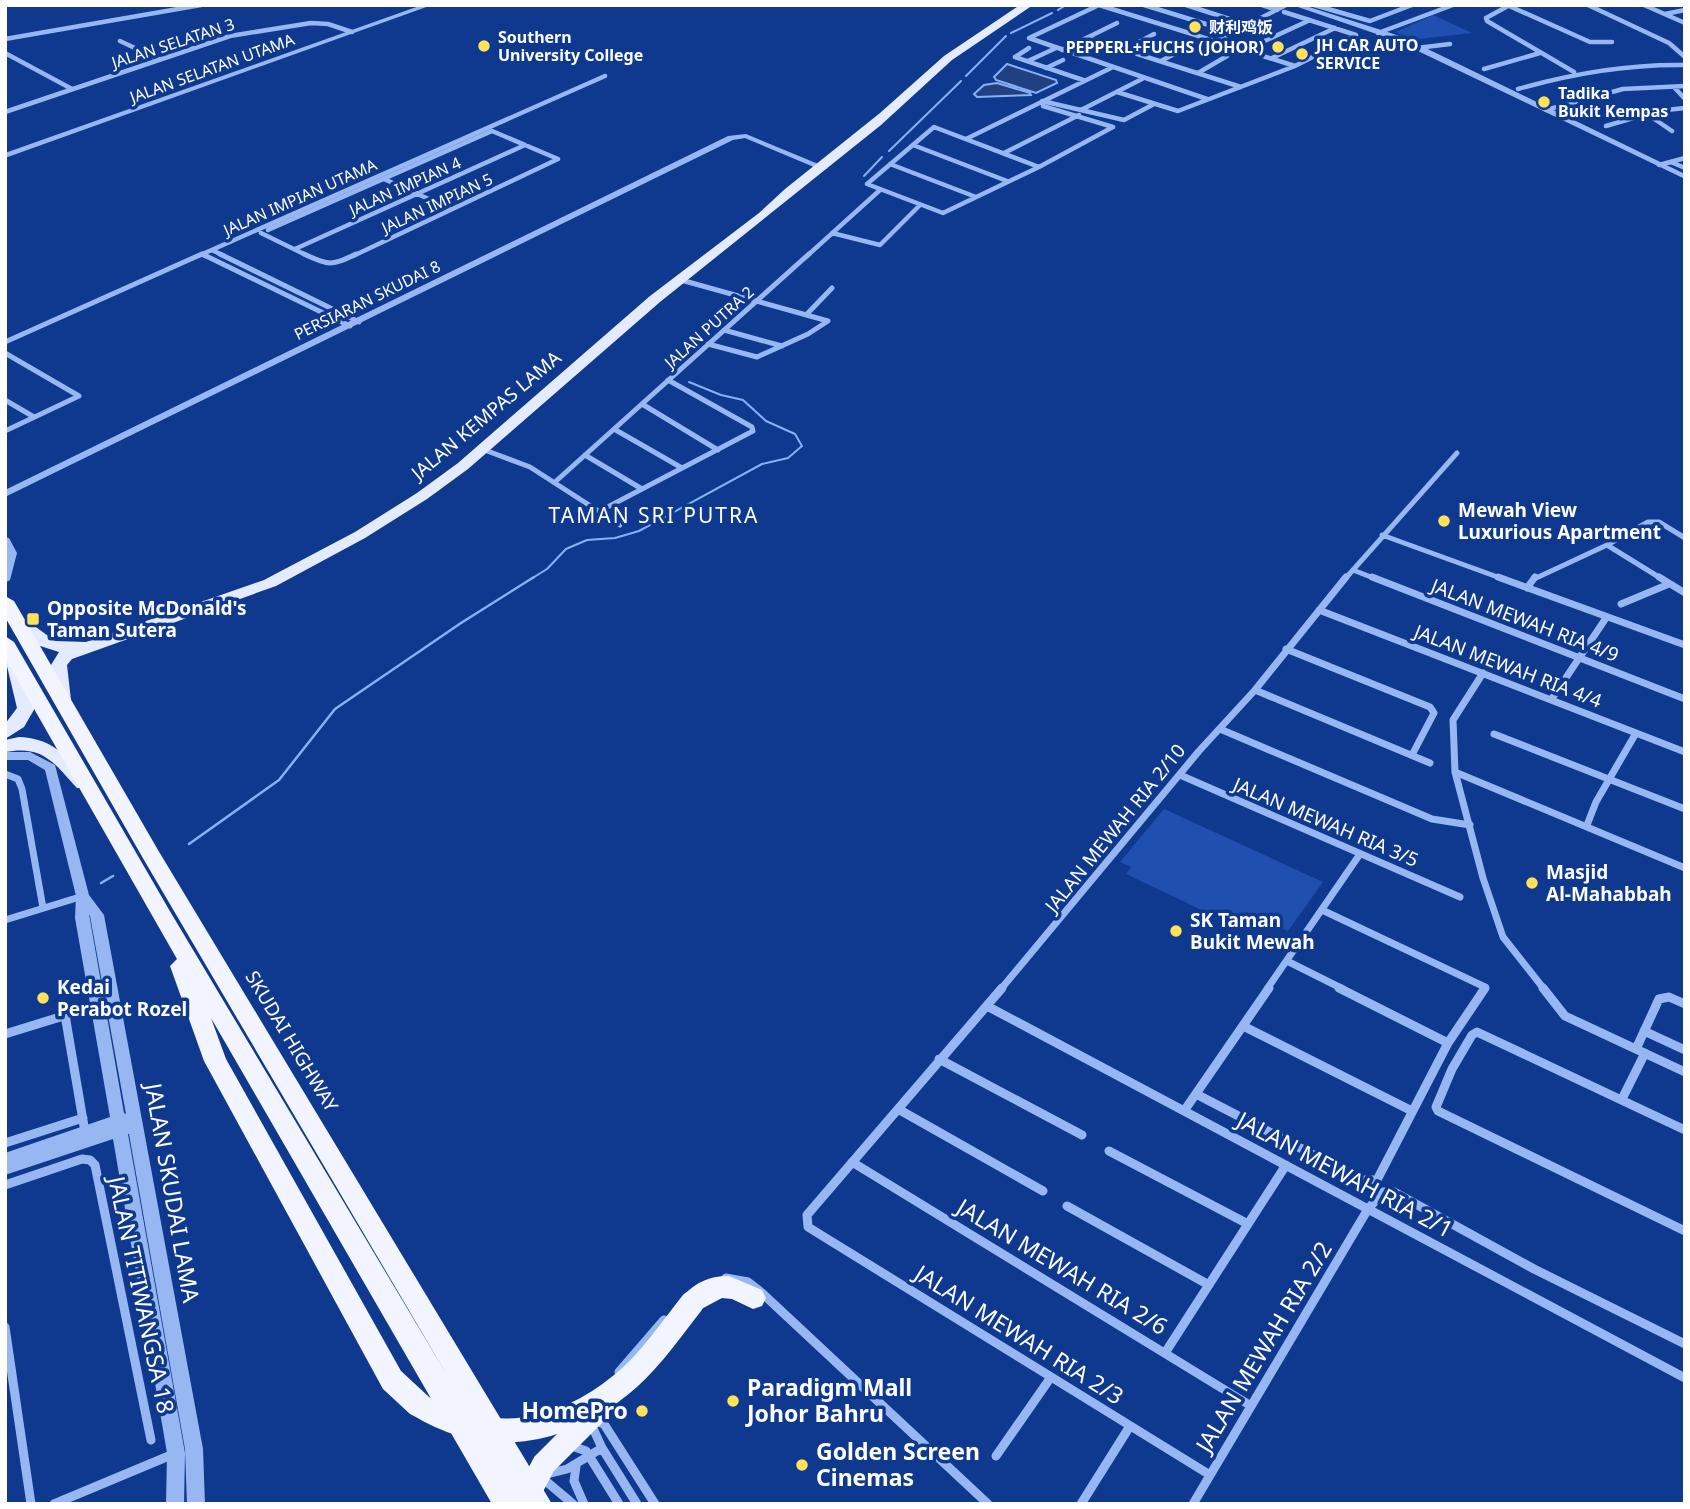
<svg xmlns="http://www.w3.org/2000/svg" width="1690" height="1509" viewBox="0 0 1690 1509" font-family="'Noto Sans','Noto Sans SC',sans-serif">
	<rect width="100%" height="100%" fill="#0f398f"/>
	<path fill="#2050af" d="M1433,15L1472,33L1410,40L1396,32Z
		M1164,809L1323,882L1288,931L1246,912L1235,926L1126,874L1131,867L1120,862Z"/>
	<path fill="#214081" stroke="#88b0f7" stroke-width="2" d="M1007,64L1056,80L1057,83L1036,93L996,80L994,77Z
		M997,83L1030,93L1031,95L977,97L974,94L984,85Z"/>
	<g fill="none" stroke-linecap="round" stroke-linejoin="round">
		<path stroke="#88b0f7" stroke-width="2" d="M1058,10L1066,5
			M1011,33L1052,13
			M966,76L1006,36
			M889,151L961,81
			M864,176L882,157
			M531,579L547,569L566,549L587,540L615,538L639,531L762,464L788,458L802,446L795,434L766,421L743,400L721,395L689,382"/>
		<path stroke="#88b0f7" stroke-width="2.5" d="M189,844L279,780L335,709L461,623L534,577
			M101,883L113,876"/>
		<path stroke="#97b7f3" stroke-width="4.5" d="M1099,5L1295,66
			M1144,5L1235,33
			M1186,5L1248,25
			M1262,5L1277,10
			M1314,5L1370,21L1412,5
			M1507,5L1590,42H1612
			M1588,5L1669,43L1685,57
			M1644,5L1685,23
			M1508,6L1486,18L1487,21L1574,72
			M1665,14L1685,10
			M1378,33L1453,5
			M1029,38L1207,99
			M1029,38L1099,5
			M1087,38L1241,87
			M5,39L201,5
			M120,41L158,59
			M1216,41L1286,5
			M1417,48L1450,44
			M1062,50L1117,23
			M1124,50L1154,34
			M1245,50L1310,20
			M5,53L72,89
			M1015,57L1083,80
			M1015,57L1029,48
			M1272,58L1335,28
			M1028,61L1056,48
			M1161,61L1191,45
			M1046,68L1063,60
			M1484,69L1540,53
			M1198,73L1227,56
			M1674,87L1685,99
			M1518,89C1574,73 1627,64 1685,65
			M1117,92L1178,111L1295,66L1356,35L1284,12
			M1042,101L1124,120L1154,104
			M1043,106L1113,127
			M1081,110L1142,79
			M1546,110L1623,89L1685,86
			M5,112L230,36L311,23L328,24L352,32
			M1647,114L1672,131
			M1606,126L1657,111L1685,108
			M934,127L1039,167L943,213L867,184Z
			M966,139L1111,68
			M913,145L1007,181
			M1004,153L1079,115
			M1671,162L1685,168
			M890,164L976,197
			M1659,165L1685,158
			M1039,167L1113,127
			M384,179L451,209
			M268,230L492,131L558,159
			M261,233L308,256
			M832,233L880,245L920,205
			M295,249L525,145
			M212,250L224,256
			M202,254L205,256
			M198,256L605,76
			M353,256L558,159
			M807,256L880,190"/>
		<path stroke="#97b7f3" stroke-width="5" d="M202,254L350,326
			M220,254L359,322
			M304,254C329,266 332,266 356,254
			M681,280L828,321L808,334L757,357L708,344
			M807,314L832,288
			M724,330L782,346
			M5,342L202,254
			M5,353L79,396
			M5,400L34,417
			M642,404L718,450
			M614,429L682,468
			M5,431L79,396
			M482,449L530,467L620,525
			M585,455L642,489
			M555,482L809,254
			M600,511L753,431L752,427L668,380
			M1382,535L1503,579
			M1607,545L1662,579
			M1353,570L1376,579
			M1345,579L1457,453
			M1534,579L1607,545L1648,522H1659L1685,538"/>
		<path stroke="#97b7f3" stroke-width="7" d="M1372,577L1685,699
			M1498,577L1685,645
			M1659,577L1685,593
			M1527,588L1535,577
			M1621,604L1669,584
			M1319,610L1685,752
			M1286,649L1430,707L1434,713L1412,755
			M1483,673L1453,720L1455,772L1483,878L1503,937L1544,989
			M1255,690L1430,763
			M1551,700L1606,618
			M1220,729L1432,819L1470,825
			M1494,734L1685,809
			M1455,772L1685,868
			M5,774L18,779L22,789L43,908
			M1180,775L1460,897
			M1587,825L1596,802L1636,733
			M1322,910L1485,987L1483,989
			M5,920L83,896
			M1287,961L1343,989
			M1001,989L1199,751L1255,690L1346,577
			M1267,989L1360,854"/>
		<path stroke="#97b7f3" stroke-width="9" d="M1002,988L807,1215L808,1227L1210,1475
			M1339,988L1448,1043
			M1543,988L1565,1016L1685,1072
			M987,1006L1685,1378
			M65,1015L85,1132
			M1243,1026L1412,1111
			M1644,1031L1685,1050
			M5,1034L112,1001
			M1636,1049L1659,999L1669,997L1685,1004
			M939,1059L1082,1135
			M1196,1094L1362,1180H1377L1448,1043L1485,988
			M1622,1099L1645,1053
			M898,1109L1043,1191
			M1184,1111L1269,988
			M1685,1130L1477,1032L1472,1035L1452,1069L1436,1107L1438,1111L1685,1231
			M5,1143L83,1118
			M1109,1151L1248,1224
			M852,1162L1251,1406
			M5,1185L82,1159L90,1160L95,1165L151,1440
			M1067,1206L1209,1285
			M726,1278L748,1282L762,1293L988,1504
			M5,1327L31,1504
			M1165,1353L1286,1165
			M619,1372L664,1320
			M592,1426L602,1448L637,1504
			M996,1456L1051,1377
			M576,1466L574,1481L584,1504
			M543,1475L567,1469L602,1448
			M541,1477L573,1504
			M54,1504L176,1453
			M1081,1504L1130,1426
			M1193,1504L1368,1209L1383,1192H1394L1534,1269L1685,1344"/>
		<path fill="#97b7f3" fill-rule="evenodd" d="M422,5H432L5,158V153Z
			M1292,5H1303L1403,37L1685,174V179L1397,41Z
			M746,134L828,168L821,170L745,138L733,140L5,497V490L728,136Z
			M5,537L9,538L17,553L10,580L5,583Z
			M5,752H30L55,765L89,895L104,915L203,1449L205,1504H187L185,1449L129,1134H128L185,1453L184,1504H166L167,1453L113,1139L5,1175V1153L110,1117L75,918L76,896L45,770L28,760H5ZM89,914L90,916L126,1114L124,1113Z"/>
		<path fill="#e4ebff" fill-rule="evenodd" d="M1020,5H1033L952,60L881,125L660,302L468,469L427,499L365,538L276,586L72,659L67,665L71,700L63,706L57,704L51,665L59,652L34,644L13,627L11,623L13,619H25L55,641L86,642L264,580L355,532L417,493L458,463L650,296L759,213L785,189L880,113L944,56Z
			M14,657L22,662L35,708L24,727L5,739V724L17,708L6,662Z
			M19,737C52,738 68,757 89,780L92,784L89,788H77C53,762 43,745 5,752V740Z"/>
		<path fill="#f2f5ff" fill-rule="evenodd" d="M5,596L14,601L158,850L552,1504H522L520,1500L522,1504H492L211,1018L226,1059L401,1371L428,1396L432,1405L428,1414L419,1418L410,1414L383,1389L204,1061L170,966L177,959L5,658V636L14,642L171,913L447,1375L144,860L5,617Z
			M729,1276L762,1290L766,1298L762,1306L753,1309L732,1299L722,1298L692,1314L683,1311L679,1303C688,1285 710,1275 729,1276Z"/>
		<path stroke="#97b7f3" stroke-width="9" d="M593,1420L604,1424L655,1504
			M572,1446L586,1451L619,1504"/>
		<path stroke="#f2f5ff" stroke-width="24" d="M419,1405C488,1447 560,1435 622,1384C649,1362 670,1331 692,1303
			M523,1504L544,1464L595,1413"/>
	</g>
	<g fill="#ffe15a" stroke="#0f398f" stroke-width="2.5">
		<circle cx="1195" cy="27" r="7"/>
		<circle cx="484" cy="46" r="7"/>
		<circle cx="1278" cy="47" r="7"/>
		<circle cx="1302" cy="54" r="7"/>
		<circle cx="1544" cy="102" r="7"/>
		<circle cx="1444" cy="521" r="7"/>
		<rect x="26" y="612" width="14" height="14" rx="3.5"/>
		<circle cx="1532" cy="883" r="7"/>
		<circle cx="1176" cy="931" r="7"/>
		<circle cx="43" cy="998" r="7"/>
		<circle cx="733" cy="1401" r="7"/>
		<circle cx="642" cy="1411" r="7"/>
		<circle cx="802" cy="1465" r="7"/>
	</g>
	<g text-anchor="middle" stroke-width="7" stroke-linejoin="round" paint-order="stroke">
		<g font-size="16" font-weight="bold" fill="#fff" stroke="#0f398f" text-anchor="start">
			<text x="1209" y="33">财利鸡饭</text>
			<text x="498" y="43">Southern<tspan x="498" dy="18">University College</tspan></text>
			<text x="1316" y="51">JH CAR AUTO<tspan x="1316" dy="18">SERVICE</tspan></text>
			<text x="1264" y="53" text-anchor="end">PEPPERL+FUCHS (JOHOR)</text>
			<text x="1558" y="99">Tadika<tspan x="1558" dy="18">Bukit Kempas</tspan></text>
		</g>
		<g font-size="16" fill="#fff" stroke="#0f398f">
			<text transform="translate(173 43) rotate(-18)" y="6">JALAN SELATAN 3</text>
			<text transform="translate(212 68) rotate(-20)" y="6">JALAN SELATAN UTAMA</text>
			<text transform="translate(405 186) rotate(-24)" y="6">JALAN IMPIAN 4</text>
			<text transform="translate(300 197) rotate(-24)" y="6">JALAN IMPIAN UTAMA</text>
			<text transform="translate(437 203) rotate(-25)" y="6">JALAN IMPIAN 5</text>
			<text transform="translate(367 300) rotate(-26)" y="6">PERSIARAN SKUDAI 8</text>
			<text transform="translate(709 327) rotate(-42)" y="6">JALAN PUTRA 2</text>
		</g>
		<g font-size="19" fill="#fff" stroke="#0f398f">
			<text transform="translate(486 415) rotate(-40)" y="7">JALAN KEMPAS LAMA</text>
			<text transform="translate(1525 620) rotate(21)" y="7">JALAN MEWAH RIA 4/9</text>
			<text transform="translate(1508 666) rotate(21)" y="7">JALAN MEWAH RIA 4/4</text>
			<text transform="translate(1326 822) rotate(23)" y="7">JALAN MEWAH RIA 3/5</text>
			<text transform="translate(1115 828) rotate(-51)" y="7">JALAN MEWAH RIA 2/10</text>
			<text transform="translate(292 1041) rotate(59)" y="7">SKUDAI HIGHWAY</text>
		</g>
		<g font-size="19" font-weight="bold" fill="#fff" stroke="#0f398f" text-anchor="start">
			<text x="1458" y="517">Mewah View<tspan x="1458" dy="22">Luxurious Apartment</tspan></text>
			<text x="47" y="615">Opposite McDonald's<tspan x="47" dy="22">Taman Sutera</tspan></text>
			<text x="1546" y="879">Masjid<tspan x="1546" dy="22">Al-Mahabbah</tspan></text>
			<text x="1190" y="927">SK Taman<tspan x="1190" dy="22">Bukit Mewah</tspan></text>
			<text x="57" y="994">Kedai<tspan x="57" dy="22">Perabot Rozel</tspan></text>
		</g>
		<g font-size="21" letter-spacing="2" fill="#fff" stroke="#0f398f">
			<text x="654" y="523">TAMAN SRI PUTRA</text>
		</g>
		<g font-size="23" fill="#fff" stroke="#0f398f">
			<text transform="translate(1345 1175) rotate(28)" y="8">JALAN MEWAH RIA 2/1</text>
			<text transform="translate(172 1193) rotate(80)" y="8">JALAN SKUDAI LAMA</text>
			<text transform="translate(1062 1267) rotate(31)" y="8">JALAN MEWAH RIA 2/6</text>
			<text transform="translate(141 1295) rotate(78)" y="8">JALAN TITIWANGSA 18</text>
			<text transform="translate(1019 1335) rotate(32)" y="8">JALAN MEWAH RIA 2/3</text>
			<text transform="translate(1264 1347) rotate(-59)" y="8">JALAN MEWAH RIA 2/2</text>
		</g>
		<g font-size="23" font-weight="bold" fill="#fff" stroke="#0f398f" text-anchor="start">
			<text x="747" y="1396">Paradigm Mall<tspan x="747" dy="26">Johor Bahru</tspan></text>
			<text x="628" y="1419" text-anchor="end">HomePro</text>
			<text x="816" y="1460">Golden Screen<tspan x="816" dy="26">Cinemas</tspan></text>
		</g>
	</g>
	<rect width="1690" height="1509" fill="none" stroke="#ffffff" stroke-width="14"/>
</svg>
